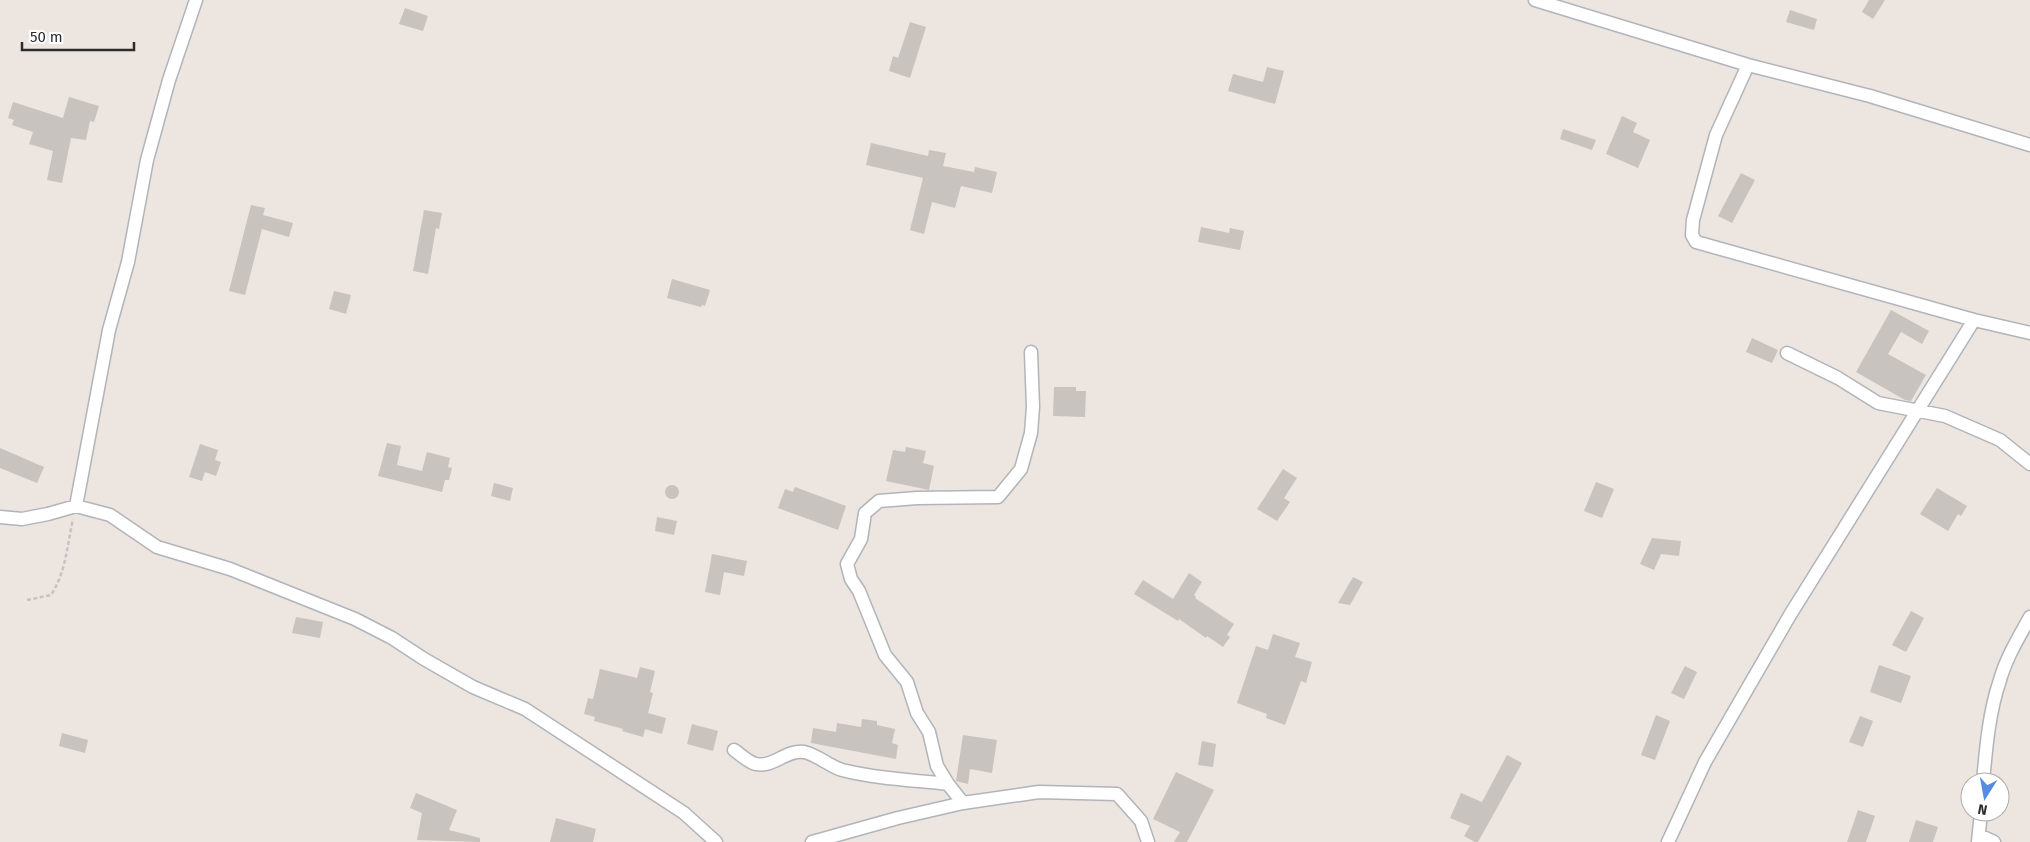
<svg xmlns="http://www.w3.org/2000/svg" width="2030" height="842" viewBox="0 0 2030 842" font-family="'Fira Sans',sans-serif">
	<rect width="100%" height="100%" fill="#ece5e0"/>
	<path fill="#c8c3be" d="M1869,0H1885L1873,19L1862,12Z
		M405,8L428,16L423,31L399,24Z
		M1790,10L1817,19L1814,30L1786,22Z
		M910,22L926,27L910,78L889,71L893,56L898,58Z
		M1267,67L1284,71L1275,104L1228,91L1233,74L1263,82Z
		M69,97L99,106L94,122L90,121L86,140L71,138L62,183L47,180L53,151L29,144L33,132L12,125L14,120L8,118L13,102L63,118Z
		M1622,116L1637,123L1633,132L1650,140L1638,168L1606,154Z
		M1563,129L1596,140L1592,150L1560,139Z
		M871,143L928,156L929,150L946,153L943,166L974,172L975,167L997,172L992,193L961,186L955,208L932,202L924,234L910,230L923,178L866,165Z
		M1741,173L1755,180L1732,223L1718,216Z
		M251,205L265,208L263,215L293,223L289,237L262,229L245,295L229,291Z
		M424,210L442,213L439,229L436,228L428,274L413,271Z
		M1201,227L1229,233L1230,228L1244,231L1240,250L1198,242Z
		M672,279L710,290L705,306L702,305L701,307L667,298Z
		M334,291L351,295L346,314L329,309Z
		M1891,310L1929,331L1922,344L1901,332L1888,354L1926,375L1911,401L1905,400L1856,372Z
		M1752,338L1778,350L1772,363L1746,352Z
		M1054,387H1076V391H1086L1085,417L1053,416Z
		M387,443L401,446L397,465L422,471L427,452L450,458L448,467L452,468L449,480H445L442,492L378,476Z
		M200,444L218,450L215,460L221,462L216,476L205,472L202,481L189,477Z
		M906,447L926,451L923,463L934,466L929,490L886,481L893,450L905,452Z
		M0,448L44,467L37,483L0,468Z
		M1283,469L1297,478L1284,498L1290,502L1277,521L1257,509Z
		M1596,482L1614,489L1602,518L1584,511Z
		M494,483L513,488L510,501L491,496Z
		M665 492a7 7 0 1 1 14 0a7 7 0 1 1-14 0Z
		M795,487L846,506L838,530L778,508L785,489L793,492Z
		M1937,488L1967,506L1961,516L1958,514L1948,531L1920,514Z
		M657,517L677,521L674,535L655,531Z
		M1652,538L1681,541L1679,556L1661,554L1654,570L1640,564Z
		M712,554L747,561L744,576L724,572L720,595L705,592Z
		M1189,573L1202,582L1194,595L1196,597L1195,598L1234,624L1227,635L1230,637L1223,647L1207,636L1206,638L1179,619L1178,621L1134,594L1143,580L1173,599Z
		M1353,577L1363,582L1350,605L1338,603Z
		M1911,611L1924,618L1906,652L1892,645Z
		M296,617L323,622L320,638L292,633Z
		M1273,634L1300,643L1295,657L1312,662L1306,683L1301,681L1285,725L1266,718L1267,714L1237,703L1256,646L1268,650Z
		M1879,665L1911,676L1901,703L1870,692Z
		M1685,666L1697,672L1684,699L1671,693Z
		M640,667L655,671L650,692L653,693L648,713L666,718L662,734L645,729L643,737L622,731L623,729L594,721L595,717L584,714L588,698L593,699L600,669L637,678Z
		M1656,715L1670,721L1655,760L1641,755Z
		M1860,716L1873,721L1863,747L1849,742Z
		M862,719L877,721V725L895,729L892,743L898,745L896,759L811,743L813,728L836,732L837,723L861,727Z
		M692,724L718,731L713,751L687,744Z
		M62,733L88,740L85,753L59,746Z
		M963,735L997,740L992,773L970,769L968,784L956,781Z
		M1202,741L1216,744L1213,767L1198,765Z
		M1507,755L1522,763L1478,842H1475L1464,836L1470,826L1450,818L1461,793L1482,802Z
		M1176,772L1214,790L1187,842H1174L1180,832L1153,819Z
		M416,793L457,810L449,830L480,838V842L417,840L422,813L410,808Z
		M1858,810L1875,816L1866,842H1847Z
		M556,818L596,829L593,842H550Z
		M1916,820L1938,827L1933,842H1909Z"/>
	<g fill="none" stroke-linecap="round" stroke-linejoin="round">
		<g stroke="#b1b4ba" stroke-width="15">
			<path id="street" d="M1535,0L1748,65L1870,96L2030,145
				M1748,65L1716,135L1693,220L1692,235L1696,242L1974,320L2030,333
				M1787,353L1838,378L1878,403L1945,416L2000,440L2030,464
				M76,506L109,330L128,262L147,160L169,80L196,0
				M0,517L22,519L48,514L76,506L110,515L157,547L230,569L355,619L392,638L424,659L473,687L525,709L684,813L716,842
				M734,750C740,754 749,763 756,764C773,768 787,749 804,752C818,755 829,766 842,770C877,779 913,780 948,784L963,803
				M1983,782C1986,748 1989,712 2000,680C2006,658 2019,637 2030,617
				M948,784L937,766L929,732L917,713L907,682L885,655L859,591L851,579L847,564L861,539L865,513L879,501L917,498L998,497L1021,469L1031,433L1033,407L1031,352
				M1979,835L1994,842
				M812,842L898,818L963,803L1039,792L1117,794L1141,821L1148,842
				M1668,842L1705,762L1790,615L1974,320
				M1978,842L1981,812"/>
		</g>
		<path stroke="#c4c4c4" stroke-width="2.5" stroke-dasharray="4 2.5" stroke-linecap="butt" d="M27,600L51,595C66,572 67,546 73,519"/>
		<use href="#street" stroke="#fff" stroke-width="12"/>
	</g>
	<g transform="translate(1985 797) rotate(191)"><circle r="24" fill="#ffffff" stroke="#ababab"/>
	<path d="M0-4L9 19L0 12L-9 19Z" fill="#568de3"/>
	<text y="-8" font-size="14" font-weight="bold" text-anchor="middle" fill="#2c2c2c">N</text>
	</g>
	<path d="M22 42v8h112v-8" fill="none" stroke="#2c2c2c" stroke-width="2.5"/>
	<text x="30" y="42" font-size="15" fill="#2c2c2c" stroke="#ffffff" stroke-width="4" paint-order="stroke">50 m</text>
</svg>
